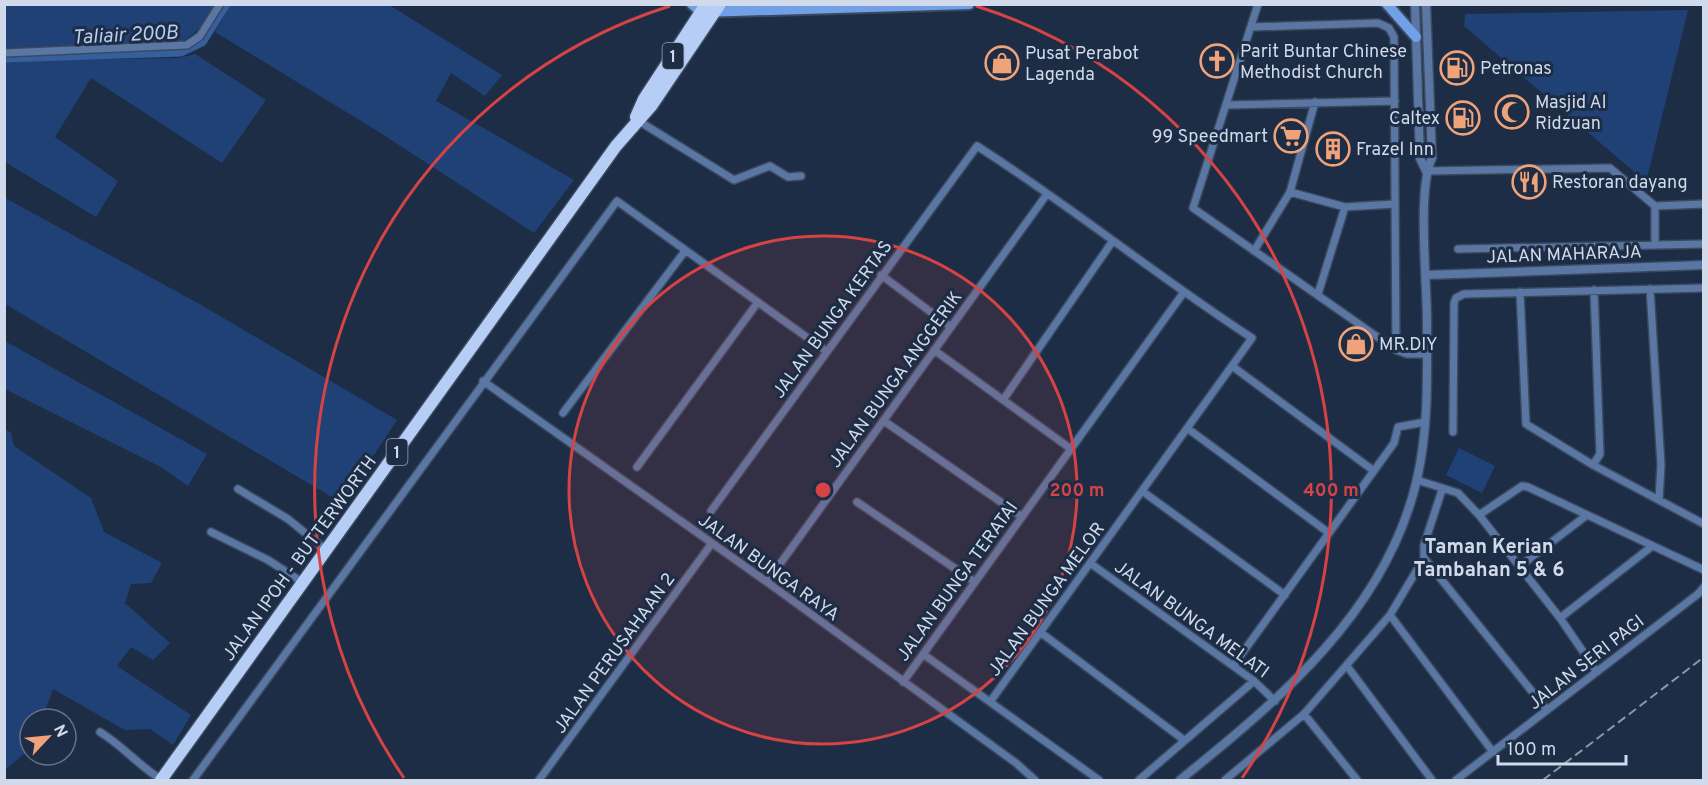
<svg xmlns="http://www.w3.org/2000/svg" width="1708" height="785" viewBox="0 0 1708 785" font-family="Overpass,sans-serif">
	<rect width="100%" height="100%" fill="#1d2d45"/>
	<path fill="#204176" d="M4,5H215C205,21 198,33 181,42L5,48Z
		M230,5H389L502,75L485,96L451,73L436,101L574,180L534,233L379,132L215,32Z
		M1688,10L1646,182L1464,26L1465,14Z
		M195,54L266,100L222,163L91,78L55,137L118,181L96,217L5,162V61L179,58Z
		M5,198L196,302L397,420L342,503L5,304Z
		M5,341L207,454L188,486L161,467L5,389Z
		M5,429L11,433L14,446L91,498L104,532L162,563L151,583L131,584L125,603L170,643L153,660L131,647L117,666L191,715L173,745L150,729L125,730L53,689L42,719H30V749L5,770Z
		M1459,448L1495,466L1482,493L1446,475Z"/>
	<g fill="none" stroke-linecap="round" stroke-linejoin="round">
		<path stroke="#365f9e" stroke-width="9" d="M4,58L181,52L202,42L226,4"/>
		<g stroke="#3a495f" stroke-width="10">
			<path id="minor" d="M1258,4L1193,208L1396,350L1407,354H1427
				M1251,27L1378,23L1389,28L1394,37L1396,350
				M4,53L187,45L200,36L220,4
				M1226,105L1395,101
				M637,120L734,180L770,166L788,177L801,176
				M1426,171L1610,168L1655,206L1704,204
				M1290,192L1345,207L1395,204
				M1655,206V244
				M1458,249L1704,244
				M1254,251L1290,192L1315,102
				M881,275L951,327
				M1650,289L1661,465L1659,500
				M1520,292L1526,424L1593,465L1704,524
				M1318,294L1345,207
				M934,350L1071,449
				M1232,366L1374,471
				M483,381L767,582L1016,763L1035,780
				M1003,400L1112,242
				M563,413L685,251
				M884,421L1018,514
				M1187,428L1329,533
				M1453,432L1454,303L1456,298L1464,294L1704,288
				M1593,465L1600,454L1594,290
				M637,467L758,302
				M1417,480L1458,493L1479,515L1560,618L1597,672
				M238,489L288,519L326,550
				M1142,491L1285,595
				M857,502L975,582
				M711,511L977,146C1071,206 1158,277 1252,338L990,702
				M1479,515L1522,486L1528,487L1704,570
				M211,532L268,560L302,582
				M1424,558L1547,710
				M1090,563L1254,681L1275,701
				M1519,567L1587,515
				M767,582L1047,194
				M1390,615L1493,752
				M1560,618L1651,547
				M1040,632L1184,740
				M923,654L1099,780
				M1233,666L1394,443L1398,427L1425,422
				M1347,666L1432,780
				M903,682L1184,292
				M1304,714L1357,780
				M100,732C123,746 139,766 162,780
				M193,780L617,201L826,351
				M539,780L712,543
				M1139,780L1254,681
				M1225,780L1304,714L1390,615L1424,558V545L1442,490
				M1456,780L1698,594L1704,587"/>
		</g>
		<g stroke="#3a495f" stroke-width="11">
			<path id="tertiary" d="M1415,4L1420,158L1426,171
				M1427,275L1704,265
				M1180,780C1279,700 1387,611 1417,479C1429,427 1427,373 1427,321C1427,282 1417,189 1432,158L1426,4"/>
		</g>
		<g stroke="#3a495f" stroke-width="14">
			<path id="secondary" d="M692,4L701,12L969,4
				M1387,4L1416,37"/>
		</g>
		<g stroke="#3a495f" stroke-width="15">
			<path id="trunk" d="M636,117L644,99L706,4
				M161,780L616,146L652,105L720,4"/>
		</g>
		<use href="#minor" stroke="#5a77a3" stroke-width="7"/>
		<use href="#tertiary" stroke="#5a77a3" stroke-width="8"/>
		<use href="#secondary" stroke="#72a0e7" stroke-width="10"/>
		<use href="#trunk" stroke="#b6cef6" stroke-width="12"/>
		<path stroke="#8b97aa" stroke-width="2" stroke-dasharray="9 4.5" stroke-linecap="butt" d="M1543,780L1704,657"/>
	</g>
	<circle cx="823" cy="490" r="254" fill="#d54345" fill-opacity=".12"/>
	<g fill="none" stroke="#d54345" stroke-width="3">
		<circle cx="823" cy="490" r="254"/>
		<path d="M404 778A508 508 0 0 1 670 6M976 6A508 508 0 0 1 1242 778"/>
	</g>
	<defs>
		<g id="church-ring" transform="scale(1.725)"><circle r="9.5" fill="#1d2d45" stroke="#f0a279" stroke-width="1.5"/><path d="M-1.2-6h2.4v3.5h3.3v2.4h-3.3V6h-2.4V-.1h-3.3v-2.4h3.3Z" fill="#f0a279"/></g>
		<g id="shop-ring" transform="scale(1.725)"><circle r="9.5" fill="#1d2d45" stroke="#f0a279" stroke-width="1.5"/><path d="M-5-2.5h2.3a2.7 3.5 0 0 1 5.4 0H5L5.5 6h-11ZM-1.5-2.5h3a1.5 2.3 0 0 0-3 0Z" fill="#f0a279"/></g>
		<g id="fuel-ring" transform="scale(1.725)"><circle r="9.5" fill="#1d2d45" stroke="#f0a279" stroke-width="1.5"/><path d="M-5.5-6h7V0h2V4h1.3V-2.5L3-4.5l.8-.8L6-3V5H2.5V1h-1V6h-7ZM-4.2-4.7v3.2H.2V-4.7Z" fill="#f0a279"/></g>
		<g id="mosque-ring" transform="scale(1.725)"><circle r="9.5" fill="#1d2d45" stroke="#f0a279" stroke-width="1.5"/><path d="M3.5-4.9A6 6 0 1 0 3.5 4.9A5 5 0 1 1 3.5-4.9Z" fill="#f0a279"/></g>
		<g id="supermarket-ring" transform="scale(1.725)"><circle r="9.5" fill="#1d2d45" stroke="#f0a279" stroke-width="1.5"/><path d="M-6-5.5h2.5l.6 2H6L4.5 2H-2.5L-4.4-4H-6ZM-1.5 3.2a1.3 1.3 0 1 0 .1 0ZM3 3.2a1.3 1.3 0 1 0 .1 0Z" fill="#f0a279"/></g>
		<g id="building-ring" transform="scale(1.725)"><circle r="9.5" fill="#1d2d45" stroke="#f0a279" stroke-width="1.5"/><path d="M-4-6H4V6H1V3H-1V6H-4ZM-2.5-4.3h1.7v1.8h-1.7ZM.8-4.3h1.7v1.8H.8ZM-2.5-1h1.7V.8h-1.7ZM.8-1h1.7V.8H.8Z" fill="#f0a279"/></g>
		<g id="restaurant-ring" transform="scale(1.725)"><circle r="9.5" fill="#1d2d45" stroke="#f0a279" stroke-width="1.5"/><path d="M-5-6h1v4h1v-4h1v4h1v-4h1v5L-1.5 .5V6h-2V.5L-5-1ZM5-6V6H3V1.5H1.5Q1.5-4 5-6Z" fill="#f0a279"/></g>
	</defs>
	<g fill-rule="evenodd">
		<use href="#church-ring" x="1217" y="61"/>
		<use href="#shop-ring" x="1002" y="63"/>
		<use href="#fuel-ring" x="1457" y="68"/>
		<use href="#mosque-ring" x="1512" y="112"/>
		<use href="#fuel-ring" x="1463" y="118"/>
		<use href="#supermarket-ring" x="1291" y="136"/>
		<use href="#building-ring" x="1333" y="149"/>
		<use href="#restaurant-ring" x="1529" y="182"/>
		<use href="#shop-ring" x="1356" y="344"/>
	</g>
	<g text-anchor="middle" stroke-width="6" stroke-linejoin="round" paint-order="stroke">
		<g fill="#1d2d45" stroke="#9aa6b8" stroke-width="1.5">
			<rect x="662.5" y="43" width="21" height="26" rx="4.5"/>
			<rect x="386.5" y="439" width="21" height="26" rx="4.5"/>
		</g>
		<g font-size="16" font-weight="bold" fill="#d0daea">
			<text x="673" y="62">1</text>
			<text x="397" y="458">1</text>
		</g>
		<g font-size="18" fill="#d0daea" stroke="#1d2d45" text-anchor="start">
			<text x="1240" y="57">Parit Buntar Chinese<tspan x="1240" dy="21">Methodist Church</tspan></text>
			<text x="1025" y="59">Pusat Perabot<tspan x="1025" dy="21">Lagenda</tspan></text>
			<text x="1480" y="74">Petronas</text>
			<text x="1535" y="108">Masjid Al<tspan x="1535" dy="21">Ridzuan</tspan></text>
			<text x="1440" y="124" text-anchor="end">Caltex</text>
			<text x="1268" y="142" text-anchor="end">99 Speedmart</text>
			<text x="1356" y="155">Frazel Inn</text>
			<text x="1552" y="188">Restoran dayang</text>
			<text x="1379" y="350">MR.DIY</text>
		</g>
		<g font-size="18" fill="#d0daea" stroke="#1d2d45">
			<text transform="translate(1564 254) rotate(-2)" y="6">JALAN MAHARAJA</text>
			<text transform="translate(832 319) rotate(-54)" y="6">JALAN BUNGA KERTAS</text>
			<text transform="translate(895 379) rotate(-54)" y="6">JALAN BUNGA ANGGERIK</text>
			<text transform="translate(299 558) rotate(-54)" y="6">JALAN IPOH - BUTTERWORTH</text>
			<text transform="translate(769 567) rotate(36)" y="6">JALAN BUNGA RAYA</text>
			<text transform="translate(957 581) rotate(-54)" y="6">JALAN BUNGA TERATAI</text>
			<text transform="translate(1046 599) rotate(-54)" y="6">JALAN BUNGA MELOR</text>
			<text transform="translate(1192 619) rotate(36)" y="6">JALAN BUNGA MELATI</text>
			<text transform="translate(614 653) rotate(-54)" y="6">JALAN PERUSAHAAN 2</text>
			<text transform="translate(1586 662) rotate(-38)" y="6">JALAN SERI PAGI</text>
		</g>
		<g font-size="20" font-style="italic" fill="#b6cef2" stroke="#1d2d45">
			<text transform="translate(125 34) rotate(-3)" y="7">Taliair 200B</text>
		</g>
		<g font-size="20" font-weight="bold" fill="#d0daea" stroke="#1d2d45">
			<text x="1489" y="553">Taman Kerian<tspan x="1489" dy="23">Tambahan 5 &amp; 6</tspan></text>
		</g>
	</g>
	<circle cx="823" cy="490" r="9" fill="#d54345" stroke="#1d2d45" stroke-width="3"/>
	<g font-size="18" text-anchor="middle" font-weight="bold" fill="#d54345" stroke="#1d2d45" stroke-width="6" stroke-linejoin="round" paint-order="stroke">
		<text x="1077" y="496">200 m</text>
		<text x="1331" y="496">400 m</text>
	</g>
	<rect width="1708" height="785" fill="none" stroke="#d0daea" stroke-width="12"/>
	<g transform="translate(48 737) rotate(64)"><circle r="28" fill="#1d2d45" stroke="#657287" stroke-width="1.5"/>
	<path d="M0-4.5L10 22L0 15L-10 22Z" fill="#f0a279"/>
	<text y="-9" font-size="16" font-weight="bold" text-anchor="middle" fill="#d0daea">N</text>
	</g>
	<path d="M1498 755v9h128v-9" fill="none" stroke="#d0daea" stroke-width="3"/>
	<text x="1507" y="755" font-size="18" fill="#d0daea" stroke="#1d2d45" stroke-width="4.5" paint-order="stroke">100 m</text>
</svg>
